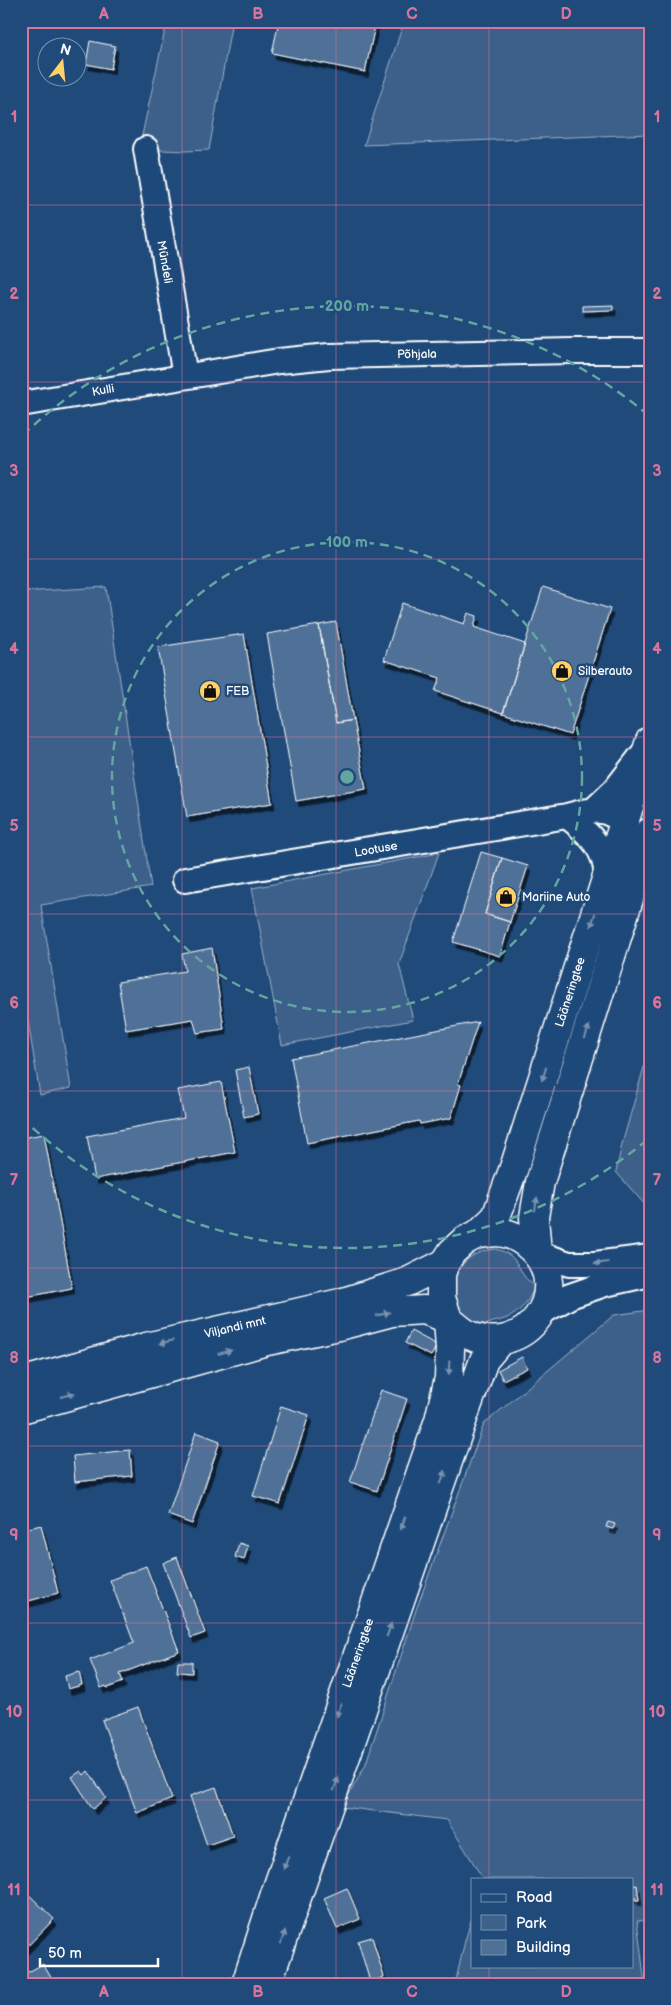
<svg xmlns="http://www.w3.org/2000/svg" width="671" height="2005" viewBox="0 0 671 2005" font-family="'Balsamiq Sans',sans-serif">
	<defs>
		<filter id="shadow"><feDropShadow dx="3" dy="5.5" stdDeviation="0" flood-color="#0009"/></filter>
	</defs>
	<rect width="100%" height="100%" fill="#1f4a7a"/>
	<filter id="ink" filterUnits="userSpaceOnUse"><feTurbulence type="fractalNoise" baseFrequency=".02" numOctaves="2"/><feDisplacementMap in="SourceGraphic" scale="10" xChannelSelector="R" yChannelSelector="G"/><feConvolveMatrix kernelMatrix="1 2 1 2 8 2 1 2 1" color-interpolation-filters="sRGB"/></filter>
	<g filter="url(#ink)">
		<path fill="#3c618b" stroke="#9eb0c5" d="M167,21H232L209,150L185,151L139,149Z
			M404,21H650V134L364,145Z
			M106,587L151,887L41,905L71,1088L40,1095L21,979V592Z
			M439,853L399,964L413,1020L282,1045L252,888Z
			M650,1046V1206H646L616,1172L622,1144Z
			M495,1249C523,1255 515,1274 535,1286C527,1305 518,1316 498,1321C494,1321 490,1324 487,1324C446,1328 436,1255 495,1249Z
			M650,1310V1920L637,1921L645,1984H455L465,1941L472,1917V1966H632V1879H483L447,1820L342,1807L365,1766L416,1610L484,1424L614,1315Z"/>
		<path fill="#507197" stroke="#fff" filter="url(#shadow)" d="M279,21H376L365,72L272,53Z
			M90,41L115,46L111,69L86,64Z
			M613,305V310L582,311V306Z
			M543,587L610,609L570,735L503,713Z
			M402,603L464,624L468,613L477,616L474,627L525,644L503,713L435,691L440,678L384,660Z
			M336,622L353,720L336,723L319,625Z
			M319,625L336,723L353,720L366,789L296,801L267,634Z
			M244,634L272,803L187,817L158,647Z
			M481,852L502,858L485,914L510,922L500,956L453,942Z
			M502,858L528,866L510,922L485,914Z
			M212,948L224,1029L197,1033L193,1019L126,1030L118,982L185,971L182,954Z
			M478,1022L458,1084L461,1085L451,1118L420,1124L419,1121L307,1143L291,1058Z
			M249,1067L258,1114L244,1117L235,1070Z
			M221,1082L235,1152L95,1179L87,1136L184,1118L178,1090Z
			M44,1134L72,1288L21,1298V1138Z
			M411,1331L437,1345L431,1356L405,1343Z
			M522,1357L527,1368L503,1380L498,1370Z
			M381,1390L407,1399L377,1491L350,1482Z
			M281,1406L309,1415L280,1504L253,1496Z
			M196,1432L220,1441L192,1524L168,1515Z
			M130,1450L132,1476L75,1482L73,1456Z
			M608,1522L615,1524L613,1529L606,1527Z
			M41,1525L58,1593L21,1603V1530Z
			M239,1543L248,1546L244,1560L235,1557Z
			M177,1557L205,1633L191,1638L163,1563Z
			M146,1566L179,1651L120,1674L123,1682L107,1688L106,1686L101,1688L90,1660L134,1643L110,1580Z
			M178,1662H192V1673L177,1672Z
			M79,1672L82,1685L68,1689L65,1676Z
			M138,1707L172,1799L137,1813L102,1720Z
			M81,1771L84,1775L88,1771L106,1798L93,1809L72,1777Z
			M216,1787L233,1836L207,1845L190,1796Z
			M637,1885L639,1900H635V1897L632,1898V1886Z
			M21,1887L54,1919L21,1953Z
			M347,1888L360,1919L337,1929L324,1898Z
			M372,1937L384,1977L370,1982L358,1941Z
			M43,1964L53,1981L49,1984H21V1976Z"/>
		<g fill="none" stroke-linecap="round" stroke-linejoin="round">
			<g stroke="#fff" stroke-width="28">
				<path id="minor" d="M146,149L185,376
					M21,404L279,361L329,356L572,351H650
					M595,809L615,790L642,755
					M567,816C588,832 609,851 606,880
					M185,880L567,816C598,807 615,806 632,838
					M537,1253L569,1264H595L650,1257
					M542,1312L570,1296L605,1284L650,1274"/>
			</g>
			<g stroke="#fff" stroke-width="31">
				<path id="major" d="M21,1382L146,1347L340,1303L407,1282L445,1263
					M21,1409L267,1341L339,1326L392,1312L424,1310L448,1319"/>
			</g>
			<g stroke="#fff" stroke-width="31">
				<path id="highway" d="M537,1253L534,1217L540,1182L650,832
					M448,1319C454,1324 461,1331 469,1335C525,1361 576,1290 531,1248C522,1239 510,1233 497,1232C491,1232 484,1234 478,1234
					M246,1984L274,1897L439,1420L449,1378L450,1349L448,1319L441,1298V1274L445,1263L452,1252L464,1241L478,1234L496,1217L516,1162L650,741
					M267,1984L468,1404L484,1360L500,1341"/>
			</g>
			<use href="#minor" stroke="#1f4a7a" stroke-width="24"/>
			<use href="#major" stroke="#1f4a7a" stroke-width="28"/>
			<use href="#highway" stroke="#1f4a7a" stroke-width="28"/>
		</g>
		<defs><path id="oneway-solid" d="M-6-.8H1V-3.2L6.5 0L1 3.2V.8H-6Z" transform="scale(1.25)"/></defs>
		<g fill="#7992af">
			<use href="#oneway-solid" transform="translate(593 920) rotate(108)"/>
			<use href="#oneway-solid" transform="translate(587 1032) rotate(-72)"/>
			<use href="#oneway-solid" transform="translate(544 1074) rotate(108)"/>
			<use href="#oneway-solid" transform="translate(536 1204) rotate(-81)"/>
			<use href="#oneway-solid" transform="translate(601 1263) rotate(173)"/>
			<use href="#oneway-solid" transform="translate(383 1314) rotate(-15)"/>
			<use href="#oneway-solid" transform="translate(166 1342) rotate(167)"/>
			<use href="#oneway-solid" transform="translate(225 1352) rotate(-15)"/>
			<use href="#oneway-solid" transform="translate(449 1368) rotate(93)"/>
			<use href="#oneway-solid" transform="translate(68 1395) rotate(-16)"/>
			<use href="#oneway-solid" transform="translate(443 1477) rotate(-71)"/>
			<use href="#oneway-solid" transform="translate(403 1523) rotate(109)"/>
			<use href="#oneway-solid" transform="translate(389 1630) rotate(-71)"/>
			<use href="#oneway-solid" transform="translate(339 1710) rotate(109)"/>
			<use href="#oneway-solid" transform="translate(336 1784) rotate(-71)"/>
			<use href="#oneway-solid" transform="translate(286 1863) rotate(109)"/>
			<use href="#oneway-solid" transform="translate(283 1937) rotate(-71)"/>
		</g>
	</g>
	<path fill="none" stroke="#da749d" stroke-width="1" stroke-opacity="0.55" d="M182,21V1984M336,21V1984M489,21V1879M21,205H650M21,382H650M21,559H650M21,737H650M21,914H650M21,1091H650M21,1268H650M21,1446H650M21,1623H650M21,1800H650M489,1966V1984"/>
	<g fill="none" stroke="#63a6a1" stroke-width="2.5" stroke-dasharray="9 6">
		<circle cx="347" cy="777" r="235"/>
		<path d="M647 1140A471 471 0 0 1 23 1119M23 435A471 471 0 0 1 647 414"/>
	</g>
	<defs>
		<g id="shop-disc" transform="scale(1.125)"><circle r="9.5" fill="#ffd166" stroke="#1f4a7a"/><path d="M-5-2.5h2.3a2.7 3.5 0 0 1 5.4 0H5L5.5 6h-11ZM-1.5-2.5h3a1.5 2.3 0 0 0-3 0Z" fill="#111"/></g>
	</defs>
	<g fill-rule="evenodd">
		<use href="#shop-disc" x="562" y="671"/>
		<use href="#shop-disc" x="210" y="691"/>
		<use href="#shop-disc" x="506" y="897"/>
	</g>
	<g text-anchor="middle" stroke-width="5" stroke-linejoin="round" paint-order="stroke">
		<g font-size="12" fill="#fff" stroke="#1f4a7a">
			<text transform="translate(165 262) rotate(80)" y="4">Mündeli</text>
			<text transform="translate(417 354) rotate(-1)" y="4">Põhjala</text>
			<text transform="translate(103 390) rotate(-10)" y="4">Kulli</text>
			<text transform="translate(376 849) rotate(-10)" y="4">Lootuse</text>
			<text transform="translate(570 992) rotate(-72)" y="4">Lääneringtee</text>
			<text transform="translate(235 1327) rotate(-13)" y="4">Viljandi mnt</text>
			<text transform="translate(358 1653) rotate(-71)" y="4">Lääneringtee</text>
		</g>
		<g font-size="12" fill="#fff" stroke="#1f4a7a" text-anchor="start">
			<text x="578" y="675">Silberauto</text>
			<text x="226" y="695">FEB</text>
			<text x="522" y="901">Mariine Auto</text>
		</g>
	</g>
	<circle cx="347" cy="777" r="8" fill="#63a6a1" stroke="#1f4a7a" stroke-width="2.5"/>
	<g font-size="15" text-anchor="middle" font-weight="bold" fill="#63a6a1" stroke="#1f4a7a" stroke-width="5" stroke-linejoin="round" paint-order="stroke">
		<text x="347" y="311">200 m</text>
		<text x="347" y="547">100 m</text>
	</g>
	<rect width="671" height="2005" fill="none" stroke="#1f4a7a" stroke-width="55"/>
	<rect x="471" y="1878" width="162" height="90" fill="#1f4a7a" stroke="#7992af"/>
	<rect x="481" y="1894" width="25" height="8" fill="#1f4a7a" stroke="#7992af"/>
	<text x="516" y="1902" font-size="15" fill="#ffffff">Road</text>
	<rect x="481" y="1915" width="25" height="15" fill="#3c618b" stroke="#7992af"/>
	<text x="516" y="1928" font-size="15" fill="#ffffff">Park</text>
	<rect x="481" y="1940" width="25" height="15" fill="#507197" stroke="#7992af"/>
	<text x="516" y="1952" font-size="15" fill="#ffffff">Building</text>
	<g transform="translate(62 62) rotate(16)"><circle r="24" fill="#1f4a7a" stroke="#7992af"/>
	<path d="M0-4L9 19L0 12L-9 19Z" fill="#ffd166"/>
	<text y="-8" font-size="14" font-weight="bold" text-anchor="middle" fill="#ffffff">N</text>
	</g>
	<path d="M40 1958v8h118v-8" fill="none" stroke="#ffffff" stroke-width="2.5"/>
	<text x="48" y="1958" font-size="15" fill="#ffffff" stroke="#1f4a7a" stroke-width="4" paint-order="stroke">50 m</text>
	<rect x="28" y="28" width="616" height="1950" fill="none" stroke="#da749d" stroke-width="2"/>
	<g font-size="16" text-anchor="middle" font-weight="bold" fill="#da749d">
		<text x="104" y="19">A</text>
		<text x="258" y="19">B</text>
		<text x="412" y="19">C</text>
		<text x="566" y="19">D</text>
		<text x="14" y="122">1</text>
		<text x="657" y="122">1</text>
		<text x="14" y="299">2</text>
		<text x="657" y="299">2</text>
		<text x="14" y="476">3</text>
		<text x="657" y="476">3</text>
		<text x="14" y="654">4</text>
		<text x="657" y="654">4</text>
		<text x="14" y="831">5</text>
		<text x="657" y="831">5</text>
		<text x="14" y="1008">6</text>
		<text x="657" y="1008">6</text>
		<text x="14" y="1185">7</text>
		<text x="657" y="1185">7</text>
		<text x="14" y="1363">8</text>
		<text x="657" y="1363">8</text>
		<text x="14" y="1540">9</text>
		<text x="657" y="1540">9</text>
		<text x="14" y="1717">10</text>
		<text x="657" y="1717">10</text>
		<text x="14" y="1895">11</text>
		<text x="657" y="1895">11</text>
		<text x="104" y="1997">A</text>
		<text x="258" y="1997">B</text>
		<text x="412" y="1997">C</text>
		<text x="566" y="1997">D</text>
	</g>
</svg>
